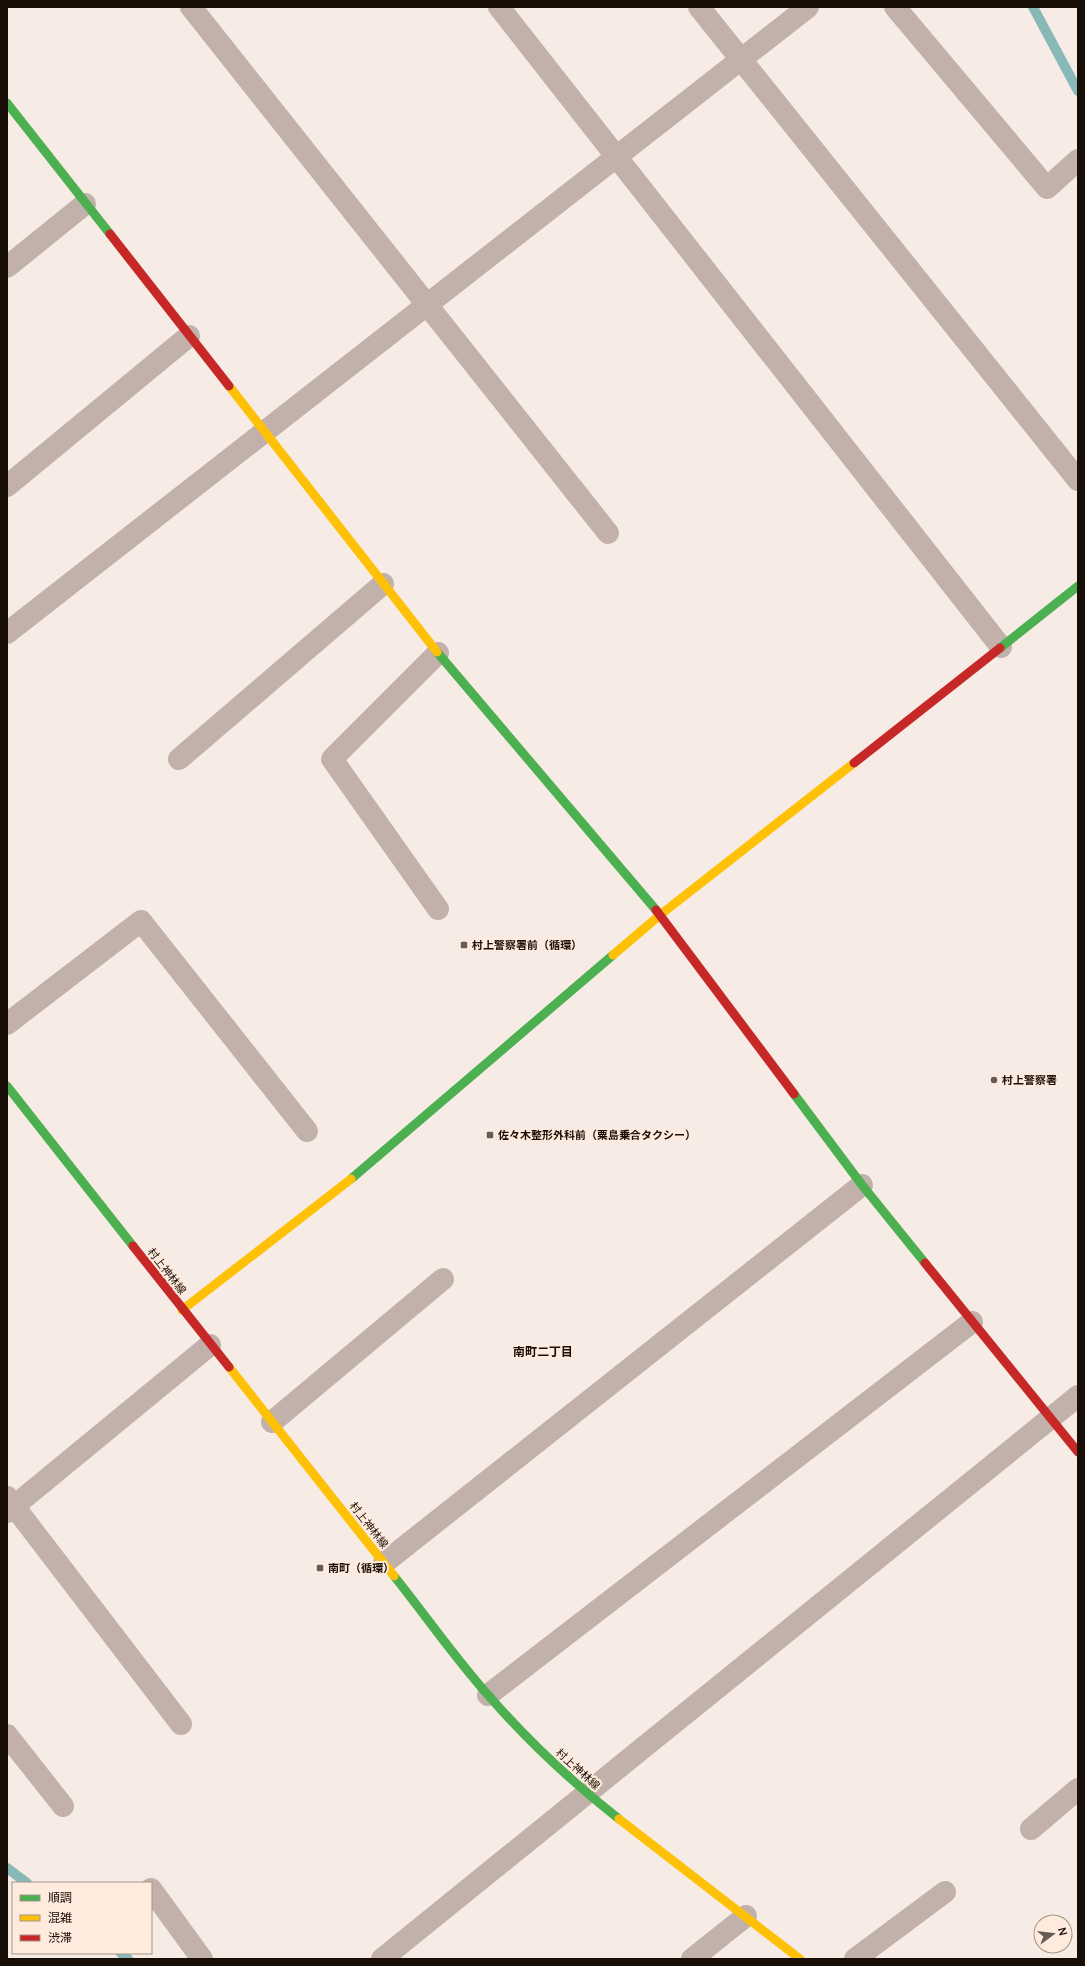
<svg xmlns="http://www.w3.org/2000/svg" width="1085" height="1966" viewBox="0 0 1085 1966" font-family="Manrope,'Noto Sans JP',sans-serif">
	<rect width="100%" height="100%" fill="#f7ece5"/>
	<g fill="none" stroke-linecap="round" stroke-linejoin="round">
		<path stroke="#88b8b8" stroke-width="10" d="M1033,7L1078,91
			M7,1868L27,1883
			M121,1953L128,1959"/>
		<path stroke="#c1b1aa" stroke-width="22" d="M191,7L608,533
			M499,7L1001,647
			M699,7L1078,480
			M895,7L1047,188L1078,160
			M7,267L85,204
			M7,486L189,336
			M7,633L808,7
			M438,653L332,759L438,909
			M179,759L383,584
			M7,1024L141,921L307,1131
			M272,1422L443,1279
			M7,1497L181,1724
			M7,1512L210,1345
			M384,1563L862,1185
			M488,1695L972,1322
			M7,1735L63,1806
			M1031,1829L1078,1789
			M151,1889L202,1959
			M382,1959L1078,1396
			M692,1959L746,1916
			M855,1959L945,1892"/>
		<path stroke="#4caf50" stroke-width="9" d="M7,103L110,234
			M1000,648L1078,586
			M437,652L656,910
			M7,1086L133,1246
			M794,1094L862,1185L925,1263
			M351,1179L613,955
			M394,1576C426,1616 455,1658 489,1696C528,1741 572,1782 619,1819"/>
		<path stroke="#ffc107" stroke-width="9" d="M229,386L437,652
			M613,955L660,915L854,763
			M182,1310L351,1179
			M229,1367L394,1576
			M619,1819L800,1959"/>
		<path stroke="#c62828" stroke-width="9" d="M110,234L229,386
			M854,763L1000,648
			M656,910L794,1094
			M133,1246L229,1367
			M925,1263L1078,1452"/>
	</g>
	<g fill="#675c54" stroke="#ffebdd" stroke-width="1.5">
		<rect x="460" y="941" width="8" height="8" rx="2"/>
		<circle cx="994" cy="1080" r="4"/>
		<rect x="486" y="1131" width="8" height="8" rx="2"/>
		<rect x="316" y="1564" width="8" height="8" rx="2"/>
	</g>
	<g text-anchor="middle" stroke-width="4" stroke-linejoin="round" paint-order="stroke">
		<g font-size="11" font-weight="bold" fill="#190e06" stroke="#ffebdd" text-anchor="start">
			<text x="472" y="949">村上警察署前（循環）</text>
			<text x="1002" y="1084">村上警察署</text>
			<text x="498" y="1139">佐々木整形外科前（粟島乗合タクシー）</text>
			<text x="328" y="1572">南町（循環）</text>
		</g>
		<g font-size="11" fill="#190e06" stroke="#ffebdd">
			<text transform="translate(167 1271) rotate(52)" y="4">村上神林線</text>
			<text transform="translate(369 1525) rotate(52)" y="4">村上神林線</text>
			<text transform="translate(578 1769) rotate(42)" y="4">村上神林線</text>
		</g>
		<g font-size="12" font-weight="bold" fill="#190e06" stroke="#ffebdd">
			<text x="543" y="1356">南町二丁目</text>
		</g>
	</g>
	<rect width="1085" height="1966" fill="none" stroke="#190e06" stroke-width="16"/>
	<rect x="12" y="1882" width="140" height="72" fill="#ffebdd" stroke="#a39387"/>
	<rect x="20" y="1895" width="20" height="6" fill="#4caf50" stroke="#a39387"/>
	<text x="48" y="1902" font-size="12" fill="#190e06">順調</text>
	<rect x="20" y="1915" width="20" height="6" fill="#ffc107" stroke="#a39387"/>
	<text x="48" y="1922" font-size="12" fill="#190e06">混雑</text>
	<rect x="20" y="1935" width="20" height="6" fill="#c62828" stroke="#a39387"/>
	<text x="48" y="1942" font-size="12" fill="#190e06">渋滞</text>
	<g transform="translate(1053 1934) rotate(75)"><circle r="19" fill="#ffebdd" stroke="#a39387"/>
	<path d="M0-3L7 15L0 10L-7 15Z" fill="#675c54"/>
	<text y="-6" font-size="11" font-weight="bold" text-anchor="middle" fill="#190e06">N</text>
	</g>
</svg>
